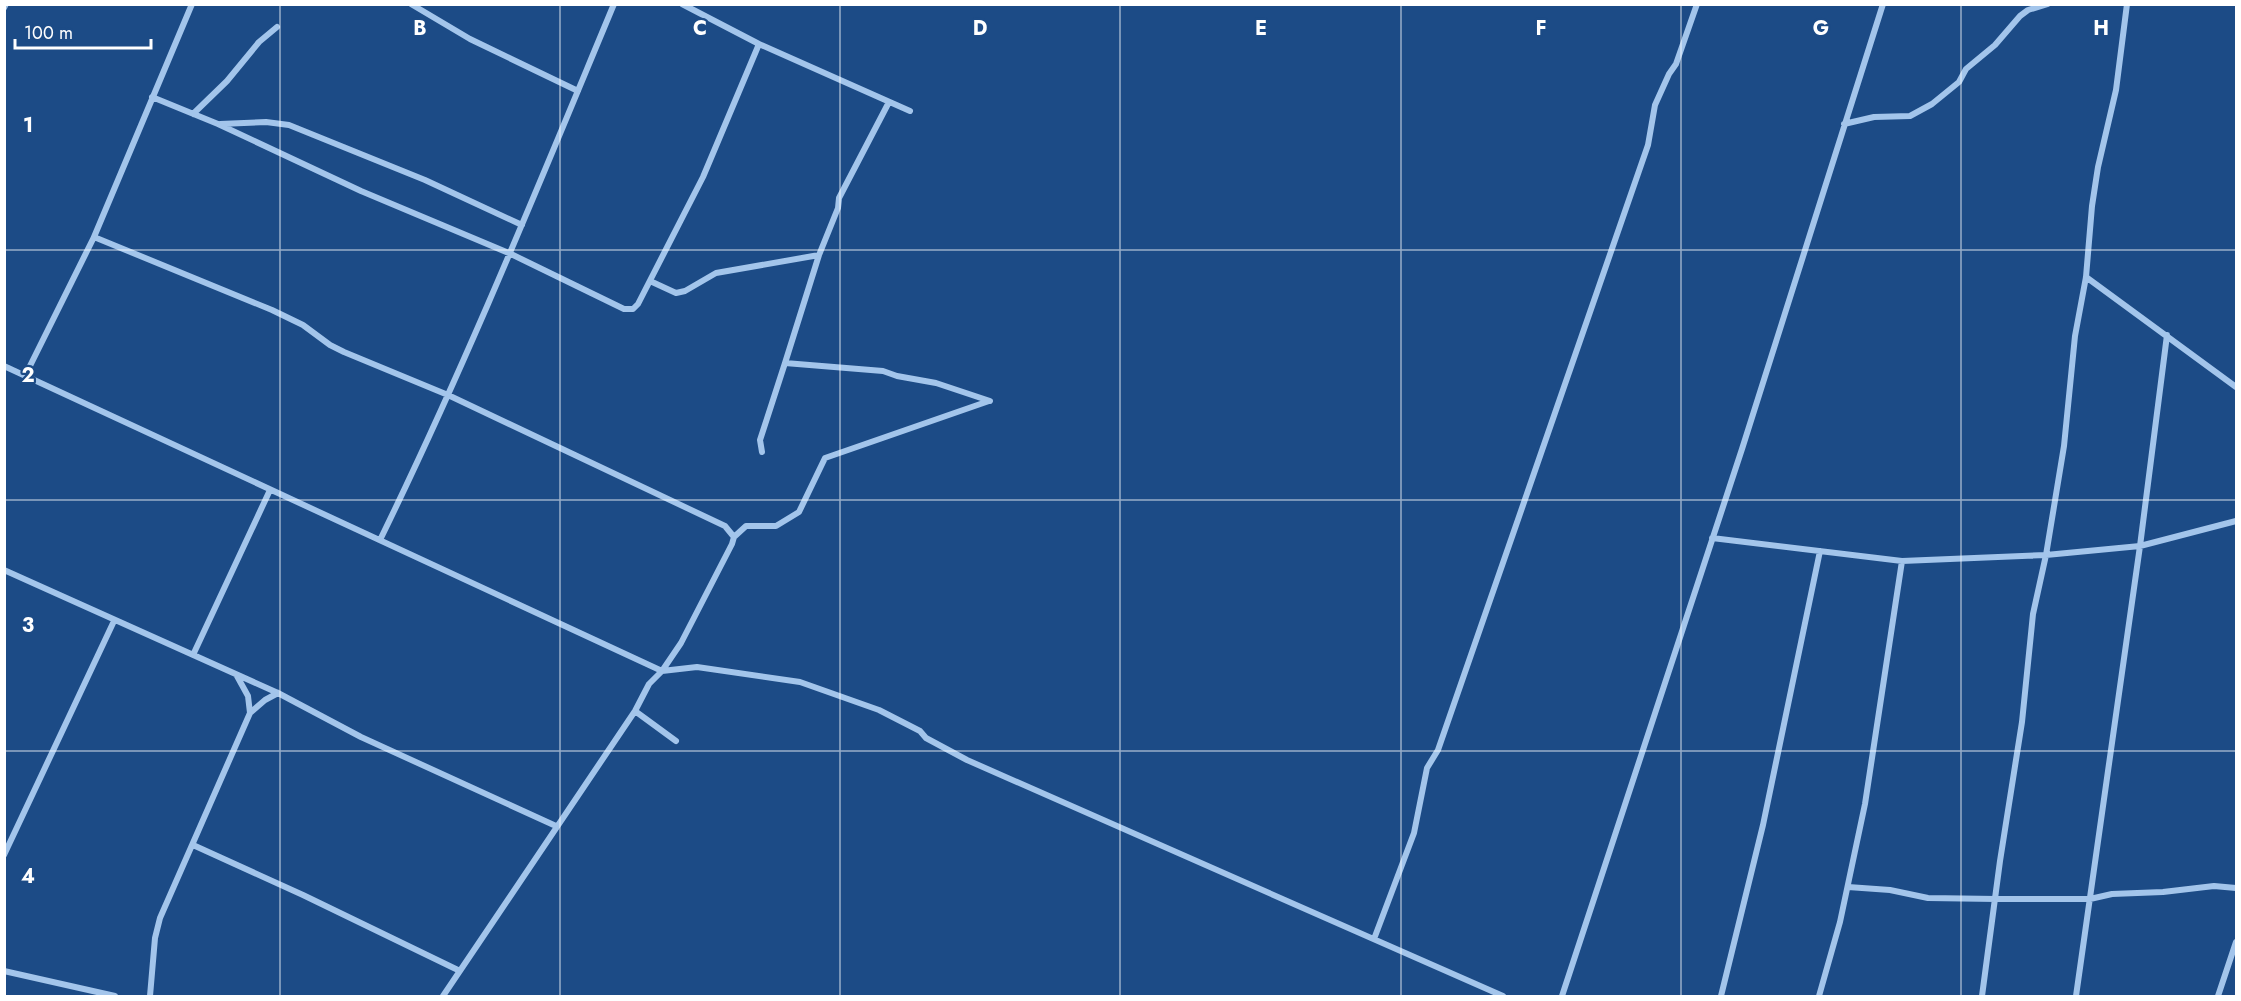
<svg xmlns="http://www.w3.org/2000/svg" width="2241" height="1001" viewBox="0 0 2241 1001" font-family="Jost,sans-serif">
	<rect width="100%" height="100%" fill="#1c4b86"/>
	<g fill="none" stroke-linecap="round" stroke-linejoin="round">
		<path stroke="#a3c5eb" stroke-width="6" d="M411,4L470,39L578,91
			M682,4L759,44L910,111
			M4,8L6,4
			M152,97L218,124L361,191L511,254L624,309H633L638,304L703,177L759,44
			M889,102L839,198L838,208L819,255L785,363L883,371L897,376L936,383L990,401
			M193,114L227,81L259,42L277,27
			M220,124L266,122L289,125L425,180L522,225
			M1844,124L1874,117L1910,116L1932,104L1959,82L1966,69L1995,45L2020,16L2028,10L2048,4
			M94,237L272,310L303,325L330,345L344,352L448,395L725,526L734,537L732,544L681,643L662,671L697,667L800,682L879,710L920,731L926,738L967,760L1503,996
			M2086,277L2236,387
			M650,281L676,293L685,291L716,273L819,255
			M4,366L662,671L649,684L635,711L443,996
			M25,376L94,237L192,4
			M762,452L760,440L785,363
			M734,537L746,526H776L799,512L825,458L989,401
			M1712,538L1902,561L2046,555L2140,546L2236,521
			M380,540C466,364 539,184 614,4
			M4,570L278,693L361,737L556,826
			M193,655L270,490
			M237,676L248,696L250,713L265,700L278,693
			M635,711L676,741
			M193,845L303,895L460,971
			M4,855L114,621
			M1848,887L1890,890L1928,898L1996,899H2090L2112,894L2163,892L2214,886L2236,888
			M1374,939L1414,833L1427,768L1438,750L1648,145L1655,105L1669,74L1676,64L1697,4
			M4,971L115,996
			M150,996L155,938L160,918L250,713
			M1562,996L1742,449L1883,4
			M1721,996L1763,825L1820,551
			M1819,996L1840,922L1865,804L1902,561
			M1982,996L2000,861L2022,722L2033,614L2046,555L2064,446L2075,336L2086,277L2092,206L2098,167L2116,90L2127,4
			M2076,996L2140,546L2167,335
			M2218,996L2236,942"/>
	</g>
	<path fill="none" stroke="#fff" stroke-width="1.5" stroke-opacity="0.55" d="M280,4V996M560,4V996M840,4V996M1120,4V996M1401,4V996M1681,4V996M1961,4V996M4,250H2236M4,500H2236M4,751H2236"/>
	<g font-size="20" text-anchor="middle" font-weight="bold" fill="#fff" stroke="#1c4b86" stroke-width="4.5" stroke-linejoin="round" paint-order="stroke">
		<text x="420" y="35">B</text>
		<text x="700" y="35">C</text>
		<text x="980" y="35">D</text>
		<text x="1261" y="35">E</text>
		<text x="1541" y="35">F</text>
		<text x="1821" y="35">G</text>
		<text x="2101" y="35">H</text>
		<text x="28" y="132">1</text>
		<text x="28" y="382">2</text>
		<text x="28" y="632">3</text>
		<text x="28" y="883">4</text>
	</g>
	<rect width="2241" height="1001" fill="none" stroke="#ffffff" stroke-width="12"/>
	<path d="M15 39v9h136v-9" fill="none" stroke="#ffffff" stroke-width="3"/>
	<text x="24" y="39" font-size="18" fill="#ffffff" stroke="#1c4b86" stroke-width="4.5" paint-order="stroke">100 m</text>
</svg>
